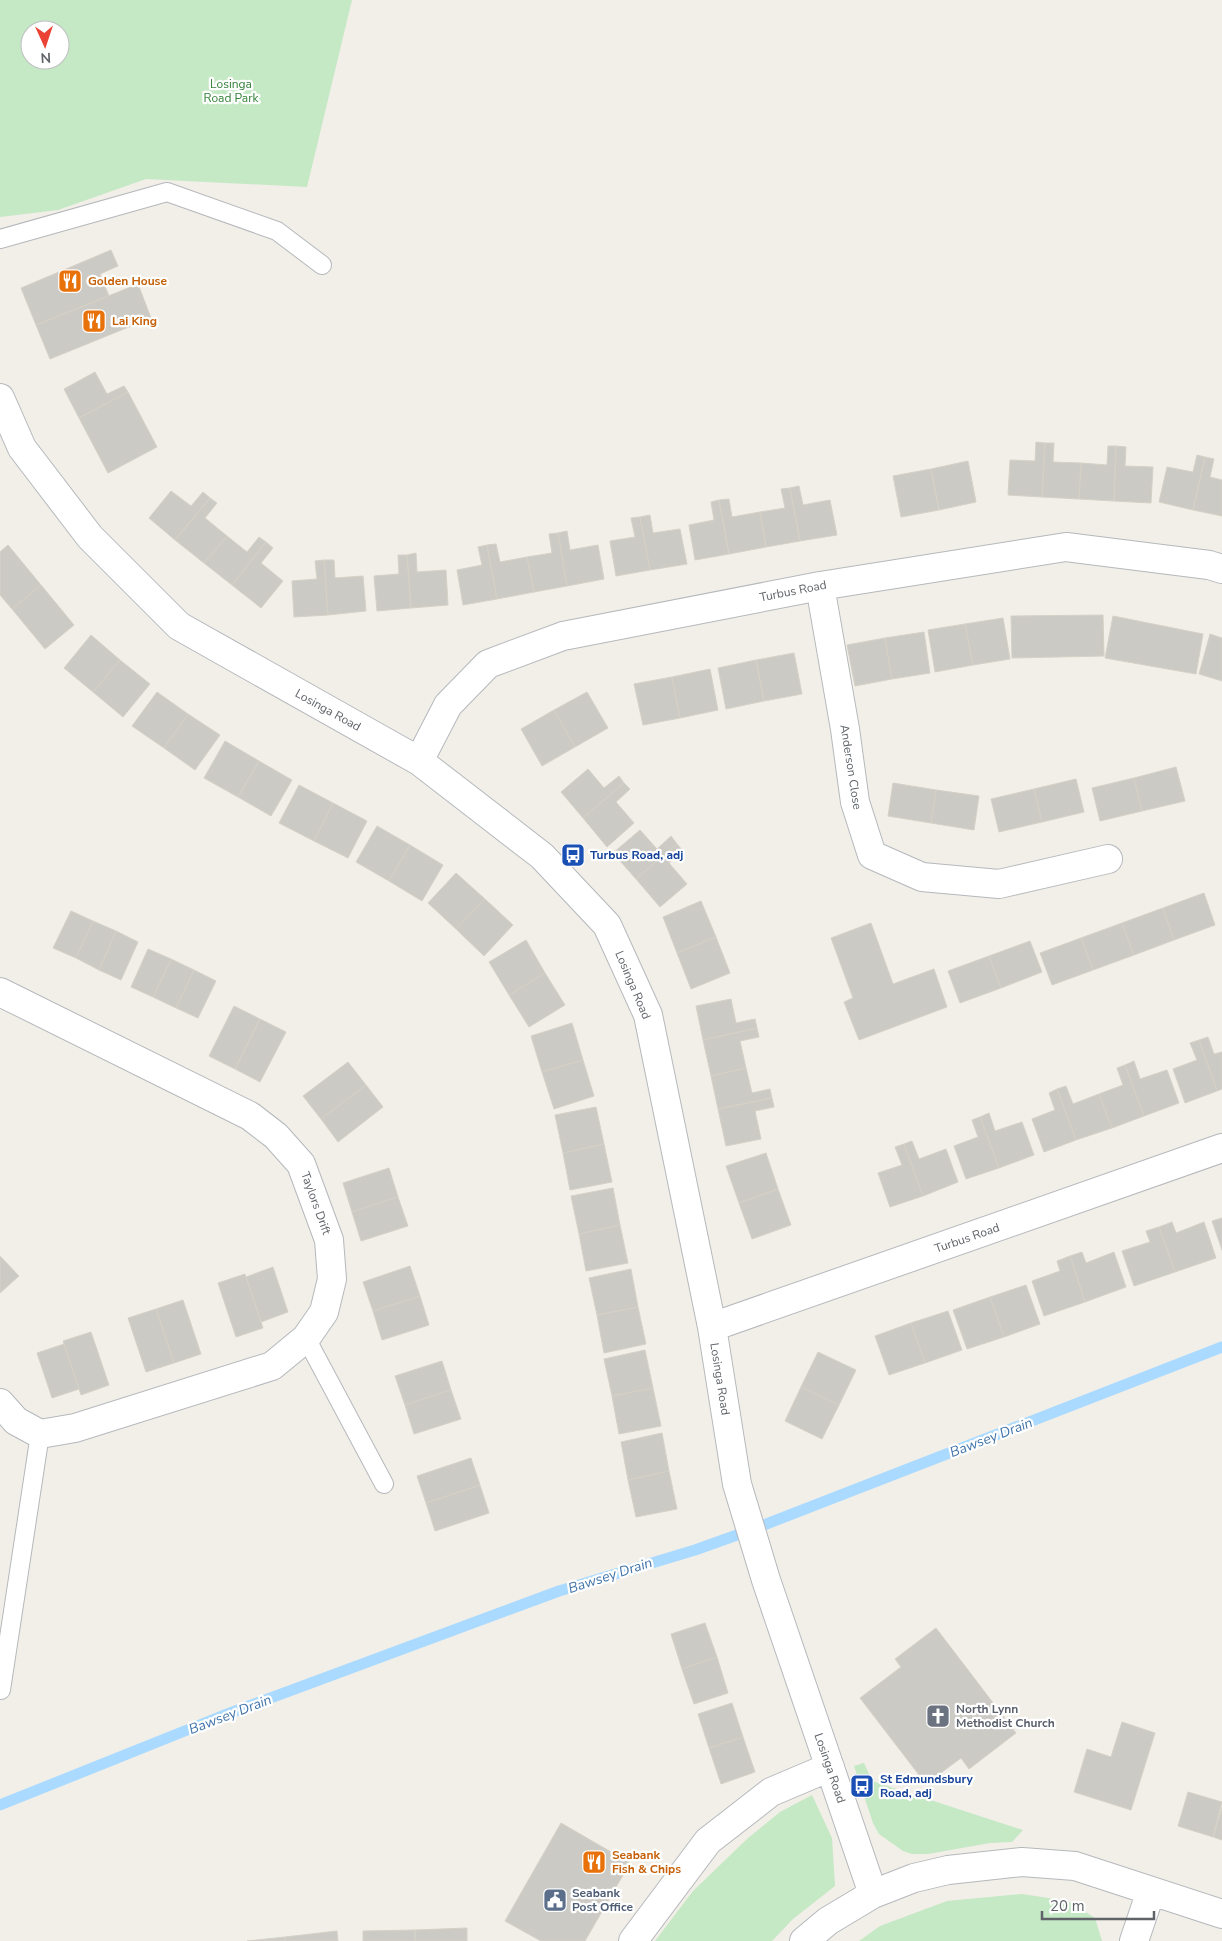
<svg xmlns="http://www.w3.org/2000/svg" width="1222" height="1941" viewBox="0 0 1222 1941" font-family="'Nunito Sans',sans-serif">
	<rect width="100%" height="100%" fill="#f1efe8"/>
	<path fill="#c5e8c5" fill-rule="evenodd" d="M0,0H352L307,187L146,179L58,210L0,217ZM30,30H60V60H30Z
		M864,1763L872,1781L1023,1830L1012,1842L990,1843L928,1854H912L903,1851L879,1834L873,1823L854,1766Z
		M812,1795L832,1838L835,1886L793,1919L772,1941H655L693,1891L747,1839L780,1812Z
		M1022,1894L1068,1901L1095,1918L1102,1941H859L880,1926L947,1901Z"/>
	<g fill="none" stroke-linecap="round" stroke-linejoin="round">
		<path stroke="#aadaff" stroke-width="11" d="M0,1805L222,1716L559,1591L695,1550L751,1530L1222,1347"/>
	</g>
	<path fill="#cccac5" stroke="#d6d1c6" d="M111,250L118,266L100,274L109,296L36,325L21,288Z
		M138,284L151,318L50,359L36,325Z
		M95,372L107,394L124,386L128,392L79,418L64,389Z
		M128,392L157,447L108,473L79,418Z
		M1036,442L1045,443L1042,497L1008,495L1010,460L1035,461Z
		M1045,443H1054L1053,462L1081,463L1079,499L1042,497Z
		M1108,446H1116L1114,501L1079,499L1081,463L1107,465Z
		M1116,446L1126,447L1125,466L1153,467L1151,503L1114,501Z
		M1197,455L1205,457L1193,510L1159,502L1167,467L1193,472Z
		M1205,457L1214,459L1210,477L1222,480V516L1193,510Z
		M968,461L976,502L939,510L931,469Z
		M931,469L939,510L901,517L893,476Z
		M799,486L803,505L830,500L837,535L800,541L790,488Z
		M790,488L800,541L766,547L760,512L785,508L781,489Z
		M171,491L191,506L203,492L210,498L175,540L149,518Z
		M210,498L217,503L205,518L227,536L204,563L175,540Z
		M729,499L732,517L760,512L766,547L729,554L719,500Z
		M719,500L729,554L695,560L689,525L714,520L711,502Z
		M650,515L653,533L680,529L687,564L650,570L640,517Z
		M640,517L650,570L616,576L610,541L635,537L631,518Z
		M567,531L570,550L598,545L604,579L567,586L558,533Z
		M558,533L567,586L534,592L527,557L552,553L549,534Z
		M227,536L247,552L259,537L266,542L232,585L204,563Z
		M266,542L273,548L261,563L283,581L261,608L232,585Z
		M496,544L500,562L527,557L534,592L497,599L487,545Z
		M8,545L41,585L12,609L0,595V552Z
		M487,545L497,599L463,605L457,570L482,565L478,547Z
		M416,553L417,572L446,570L448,605L411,608L407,555Z
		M398,555H407L411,608L377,611L374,576L399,574Z
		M324,560H334L335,578L363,576L366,611L328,615Z
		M324,560L328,615L294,617L292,581L317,579L315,561Z
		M41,585L74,625L45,649L12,609Z
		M1103,615L1104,656L1012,658L1011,616Z
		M1113,616L1203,634L1196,674L1105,658Z
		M1003,618L1010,659L973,665L965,624Z
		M965,624L973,665L935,672L928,630Z
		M924,632L930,673L892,679L885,638Z
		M1210,634L1222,638V681L1199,674Z
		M91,635L120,660L93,692L64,668Z
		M885,638L892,679L855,686L847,645Z
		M794,653L802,694L764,701L756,660Z
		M120,660L150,684L123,717L93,692Z
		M756,660L764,701L726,709L718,668Z
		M710,669L718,710L680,718L672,677Z
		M672,677L680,718L643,725L634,684Z
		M157,692L188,714L164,748L132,726Z
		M587,692L608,728L575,747L554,710Z
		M554,710L575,747L542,766L521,729Z
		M188,714L220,735L195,770L164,748Z
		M225,741L259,761L238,797L204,778Z
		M259,761L292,780L271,816L238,797Z
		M1176,767L1185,801L1142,811L1134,778Z
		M588,769L604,788L619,776L624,783L583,818L561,792Z
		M1134,778L1142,811L1100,821L1092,788Z
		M1076,779L1084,812L1042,822L1034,789Z
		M624,783L630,789L616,802L634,823L607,847L583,818Z
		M893,783L936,790L931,823L888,816Z
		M299,785L333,803L314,841L279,823Z
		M1034,789L1042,822L999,832L991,799Z
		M936,790L979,796L974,830L931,823Z
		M333,803L367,821L348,858L314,841Z
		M377,826L410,845L389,881L356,862Z
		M640,830L657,849L671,836L677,844L636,879L613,853Z
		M677,844L683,851L669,863L687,884L660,907L636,879Z
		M410,845L443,865L422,901L389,881Z
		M456,873L485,899L456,929L428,903Z
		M1204,893L1215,925L1174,940L1163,908Z
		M485,899L513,925L484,956L456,929Z
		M701,901L716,937L677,953L663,917Z
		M1163,908L1174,940L1134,955L1122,923Z
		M71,911L93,921L76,958L53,948Z
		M93,921L116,931L99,970L76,958Z
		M871,923L893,984L934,969L947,1007L859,1040L844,1002L853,998L831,938Z
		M1122,923L1134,955L1093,970L1081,938Z
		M116,931L138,942L121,980L99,970Z
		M716,937L730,973L691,989L677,953Z
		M1081,938L1093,970L1052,985L1040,953Z
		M526,940L545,973L509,995L489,962Z
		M1030,941L1042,972L1001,988L989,956Z
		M148,949L171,959L153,997L131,987Z
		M989,956L1001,988L960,1003L948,971Z
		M171,959L194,970L176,1008L153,997Z
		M194,970L216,981L198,1018L176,1008Z
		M545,973L565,1005L529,1027L509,995Z
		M731,999L736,1023L755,1019L757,1028L703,1040L696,1006Z
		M234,1006L260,1019L235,1069L209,1056Z
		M260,1019L286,1032L260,1082L235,1069Z
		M572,1023L583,1060L542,1072L531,1036Z
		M757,1028L759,1037L740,1041L746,1068L711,1076L703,1040Z
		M1208,1037L1214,1054L1222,1052V1089L1217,1091L1199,1040Z
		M1199,1040L1217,1091L1185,1103L1173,1069L1197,1060L1190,1043Z
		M583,1060L594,1096L554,1109L542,1072Z
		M1134,1061L1140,1079L1167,1070L1179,1103L1144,1116L1125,1065Z
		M348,1062L366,1085L321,1119L303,1096Z
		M1125,1065L1144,1116L1112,1128L1099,1094L1123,1085L1117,1068Z
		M746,1068L752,1093L770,1089L772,1098L718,1109L711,1076Z
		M366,1085L383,1107L338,1142L321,1119Z
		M1066,1086L1073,1104L1099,1094L1112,1128L1076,1140L1057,1089Z
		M1057,1089L1076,1140L1044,1152L1032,1119L1055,1110L1049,1093Z
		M772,1098L774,1107L755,1111L761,1139L726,1146L718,1109Z
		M596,1107L604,1144L563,1153L555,1115Z
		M989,1113L995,1131L1022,1122L1034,1155L999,1168L980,1117Z
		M980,1117L999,1168L966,1179L954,1146L978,1137L972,1120Z
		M912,1141L919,1159L946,1149L958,1182L923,1196L904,1144Z
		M604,1144L612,1182L570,1190L563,1153Z
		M904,1144L923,1196L890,1207L878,1173L902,1165L895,1147Z
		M766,1153L778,1189L739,1203L726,1166Z
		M389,1168L398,1197L352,1212L343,1183Z
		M613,1188L620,1225L579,1234L571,1196Z
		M778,1189L791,1225L752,1239L739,1203Z
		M398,1197L408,1226L361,1241L352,1212Z
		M1222,1218V1250L1212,1221Z
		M1172,1222L1176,1233L1204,1222L1216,1258L1175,1272L1159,1227Z
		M620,1225L628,1263L586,1271L579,1234Z
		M1159,1227L1175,1272L1134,1286L1122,1251L1150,1242L1146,1231Z
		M1082,1252L1086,1263L1114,1252L1126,1287L1085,1302L1070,1256Z
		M0,1256L19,1276L0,1293Z
		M1070,1256L1085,1302L1044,1316L1032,1281L1060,1271L1057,1261Z
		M410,1266L420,1296L373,1311L363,1282Z
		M273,1267L288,1312L261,1322L246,1277Z
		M631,1269L638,1307L597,1315L589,1278Z
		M245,1274L263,1328L236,1337L218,1283Z
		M1026,1285L1040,1324L1004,1337L990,1297Z
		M420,1296L429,1325L382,1340L373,1311Z
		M990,1297L1004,1337L967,1349L953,1310Z
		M183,1300L201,1354L174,1363L156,1309Z
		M638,1307L646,1344L604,1353L597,1315Z
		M156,1309L174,1363L146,1372L128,1318Z
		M948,1311L962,1350L925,1363L911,1323Z
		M911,1323L925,1363L889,1375L875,1336Z
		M91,1332L109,1385L81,1395L63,1341Z
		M64,1344L79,1389L52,1398L37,1353Z
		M645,1350L653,1388L612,1396L604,1359Z
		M818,1352L856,1370L839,1405L801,1387Z
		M442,1361L451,1390L405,1405L395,1376Z
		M801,1387L839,1405L822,1439L785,1421Z
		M653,1388L661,1426L619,1434L612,1396Z
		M451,1390L461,1419L414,1434L405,1405Z
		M662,1433L669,1471L628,1480L621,1442Z
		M471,1458L480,1485L426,1503L417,1476Z
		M669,1471L677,1509L636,1517L628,1480Z
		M480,1485L489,1513L435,1531L426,1503Z
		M705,1623L717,1657L682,1669L671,1634Z
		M936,1628L1016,1733L969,1769L961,1758L926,1784L860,1698L901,1667L895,1659Z
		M717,1657L728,1693L694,1704L682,1669Z
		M732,1703L743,1737L709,1748L698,1714Z
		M1122,1722L1155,1733L1131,1810L1074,1792L1087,1749L1111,1757Z
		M743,1737L755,1772L721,1784L709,1748Z
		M1188,1792L1222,1802L1213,1837L1178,1826Z
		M1222,1807V1840L1213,1837Z
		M561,1823L630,1863L585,1941H541L505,1921Z
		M467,1928V1941H415V1930Z
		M415,1930V1941H363V1931Z
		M337,1931L338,1941H285V1937Z
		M285,1937V1941H247Z"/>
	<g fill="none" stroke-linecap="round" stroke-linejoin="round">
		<g stroke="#b5b8bc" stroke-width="20">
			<path id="lane" d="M0,239L167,192L277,231L322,265
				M306,1338L384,1484
				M1,1690L40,1434"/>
		</g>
		<g stroke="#b5b8bc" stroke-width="30">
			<path id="street" d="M0,398L22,448L90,537L179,626L419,761L542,856L607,925L648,1015L712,1327L737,1484L766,1580L873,1894
				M820,586L845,729L855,802L872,855L922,877L999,884L1108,859
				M419,761L448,705L488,664L563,636L820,586L1066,547L1209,565L1222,569
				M0,992L250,1116L276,1136L301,1164L329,1240L332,1279L324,1312L306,1338L272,1366L75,1428L40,1434L16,1421L0,1403
				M712,1327L1222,1148
				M633,1941L708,1841L771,1792L830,1767
				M804,1941L828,1921L873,1894L914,1878L948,1870L1022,1862L1075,1866L1222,1914
				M1134,1941L1151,1891"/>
		</g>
		<use href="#lane" stroke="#fff" stroke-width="18"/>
		<use href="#street" stroke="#fff" stroke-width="28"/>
	</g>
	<defs>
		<g id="restaurant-square" transform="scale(1.25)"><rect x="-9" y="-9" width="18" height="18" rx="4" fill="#e8710a" stroke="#fff"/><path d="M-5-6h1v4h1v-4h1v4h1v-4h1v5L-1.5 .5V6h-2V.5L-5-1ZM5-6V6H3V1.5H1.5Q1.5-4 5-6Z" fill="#fff"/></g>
		<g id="bus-square" transform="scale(1.25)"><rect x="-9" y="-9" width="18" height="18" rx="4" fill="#1a4fb4" stroke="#fff"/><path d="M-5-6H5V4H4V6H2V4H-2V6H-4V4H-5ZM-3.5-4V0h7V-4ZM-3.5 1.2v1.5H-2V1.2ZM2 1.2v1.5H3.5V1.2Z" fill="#fff"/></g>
		<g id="church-square" transform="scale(1.25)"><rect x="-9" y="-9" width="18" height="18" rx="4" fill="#6b7280" stroke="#fff"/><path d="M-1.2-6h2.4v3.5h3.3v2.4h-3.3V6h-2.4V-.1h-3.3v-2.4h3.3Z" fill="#fff"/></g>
		<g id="civic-square" transform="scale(1.25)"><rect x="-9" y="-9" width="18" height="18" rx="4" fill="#5c6f8a" stroke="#fff"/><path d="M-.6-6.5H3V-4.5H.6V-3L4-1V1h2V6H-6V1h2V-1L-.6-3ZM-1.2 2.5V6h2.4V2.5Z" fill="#fff"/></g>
	</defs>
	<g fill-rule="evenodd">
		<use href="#restaurant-square" x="70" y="281"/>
		<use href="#restaurant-square" x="94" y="321"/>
		<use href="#bus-square" x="573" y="855"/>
		<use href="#church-square" x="938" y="1716"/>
		<use href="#bus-square" x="862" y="1786"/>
		<use href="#restaurant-square" x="594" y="1862"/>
		<use href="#civic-square" x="555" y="1900"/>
	</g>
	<g text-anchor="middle" stroke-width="4.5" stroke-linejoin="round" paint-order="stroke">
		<g font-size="12" fill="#348238" stroke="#fff">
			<text x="231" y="88">Losinga<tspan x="231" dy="14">Road Park</tspan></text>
		</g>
		<g font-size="12" font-weight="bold" fill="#c56008" stroke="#fff" text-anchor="start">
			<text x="88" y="285">Golden House</text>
			<text x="112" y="325">Lai King</text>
			<text x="612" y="1859">Seabank<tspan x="612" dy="14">Fish &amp; Chips</tspan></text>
		</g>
		<g font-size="12" fill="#5f6368" stroke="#fff">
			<text transform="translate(793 591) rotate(-11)" y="4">Turbus Road</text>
			<text transform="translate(328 710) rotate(29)" y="4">Losinga Road</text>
			<text transform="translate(851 767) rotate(81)" y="4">Anderson Close</text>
			<text transform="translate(633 985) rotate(67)" y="4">Losinga Road</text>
			<text transform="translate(316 1203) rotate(70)" y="4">Taylors Drift</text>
			<text transform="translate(967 1238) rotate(-19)" y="4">Turbus Road</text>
			<text transform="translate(720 1379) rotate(81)" y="4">Losinga Road</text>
			<text transform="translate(830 1768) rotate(71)" y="4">Losinga Road</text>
		</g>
		<g font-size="12" font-weight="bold" fill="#164399" stroke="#fff" text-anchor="start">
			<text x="590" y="859">Turbus Road, adj</text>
			<text x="880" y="1783">St Edmundsbury<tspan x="880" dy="14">Road, adj</tspan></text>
		</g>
		<g font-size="12" font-weight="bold" fill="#5b616d" stroke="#fff" text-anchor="start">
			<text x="956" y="1713">North Lynn<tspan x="956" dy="14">Methodist Church</tspan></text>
		</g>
		<g font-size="12" font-weight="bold" fill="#4e5e75" stroke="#fff" text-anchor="start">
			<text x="572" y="1897">Seabank<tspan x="572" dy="14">Post Office</tspan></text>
		</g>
		<g font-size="14" font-style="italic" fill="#4174aa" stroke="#fff">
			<text transform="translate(991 1437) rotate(-21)" y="5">Bawsey Drain</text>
			<text transform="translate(610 1575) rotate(-18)" y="5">Bawsey Drain</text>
			<text transform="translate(230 1714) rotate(-21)" y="5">Bawsey Drain</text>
		</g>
	</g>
	<g transform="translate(45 45) rotate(177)"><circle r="24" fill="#ffffff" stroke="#bfc1c3"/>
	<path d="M0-4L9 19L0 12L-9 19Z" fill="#ea4335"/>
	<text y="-8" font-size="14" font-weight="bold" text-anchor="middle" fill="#5f6368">N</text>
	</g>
	<path d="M1042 1911v8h112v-8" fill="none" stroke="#5f6368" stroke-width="2.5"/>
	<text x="1050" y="1911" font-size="15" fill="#5f6368" stroke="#ffffff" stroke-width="4" paint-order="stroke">20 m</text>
</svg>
